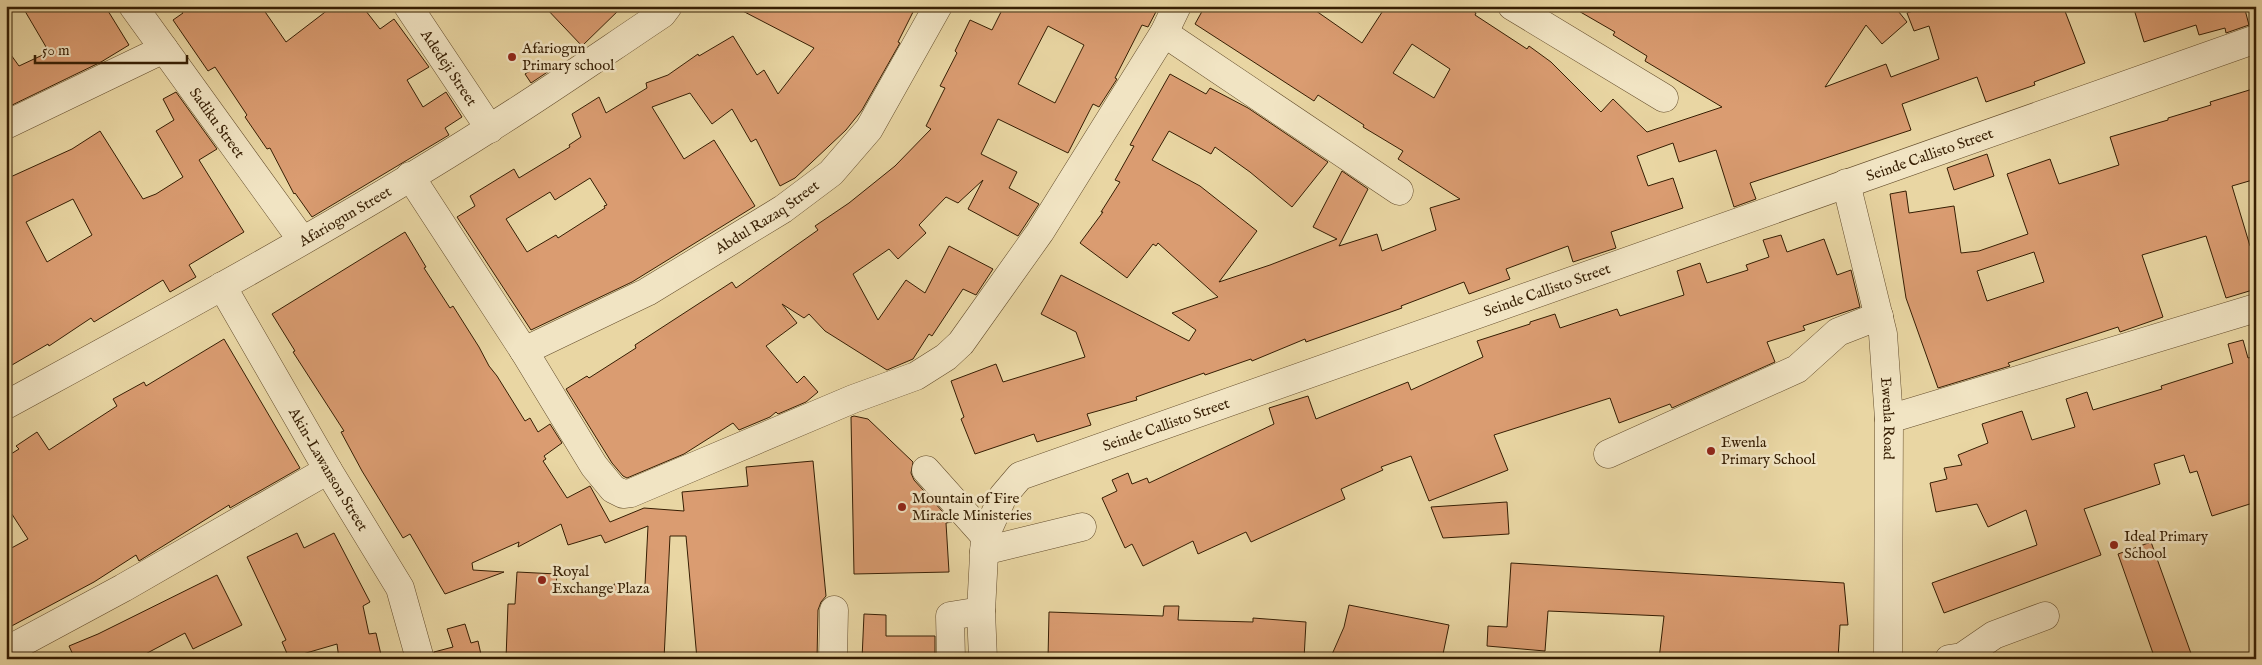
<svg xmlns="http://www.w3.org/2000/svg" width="2262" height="665" viewBox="0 0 2262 665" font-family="'IM FELL English',serif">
	<rect width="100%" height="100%" fill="#e9d6a3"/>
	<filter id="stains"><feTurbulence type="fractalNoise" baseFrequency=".004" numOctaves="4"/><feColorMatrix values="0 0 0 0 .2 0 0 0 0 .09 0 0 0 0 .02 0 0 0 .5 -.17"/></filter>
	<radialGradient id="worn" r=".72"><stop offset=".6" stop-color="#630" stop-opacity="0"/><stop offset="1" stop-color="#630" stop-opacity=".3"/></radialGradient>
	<path fill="#da9c71" stroke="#361e03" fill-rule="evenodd" d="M22,6H105L129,45L101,62L6,108V48L19,66L49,52Z
		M178,6H261L286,42L333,6H362L380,29L394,19L429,67L407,80L423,107L446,92L462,117L445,128L449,135L312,217L295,193L294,194L270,148L267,149L245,117L247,115L215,67L208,71L173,20L183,13Z
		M544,6H623L582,46Z
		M733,6H916L898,42L900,43L862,110L846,130L795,178L780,186L756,139L751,142L732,109L712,124L690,93L652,107L684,159L714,140L755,206L632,282L531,330L457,217L475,206L470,196L514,169L519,178L570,147L569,145L581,137L572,114L599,97L606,113L647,88L646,83L668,75L698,54L699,56L733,36L757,75L764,70L778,94L814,48ZM590,178L607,205L604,206L605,208L558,238L556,235L527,252L506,219L550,192L555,200Z
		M1004,6H1159L1148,27L1142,25L1115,78L1117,79L1099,107L1093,104L1068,153L998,119L981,154L1017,172L1009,188L1039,204L1018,236L968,209L983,180L958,203L946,197L919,225L926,233L898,259L889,249L853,274L878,320L906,280L925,293L949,246L993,269L976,295L963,289L932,336L929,334L913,359L887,370L825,331L809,314L804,318L782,304L797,323L766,346L797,383L804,376L818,392L806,402L778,414L776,412L770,417L739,430L733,423L684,454L627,478L623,476L612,463L566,389L587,376L589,378L636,348L635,345L732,282L736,288L818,230L815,226L849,203L895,166L931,129L926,126L945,88L940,86L957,53L955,51L970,20L992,30ZM1048,26L1084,45L1055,103L1018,84Z
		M1205,6H1309L1362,43L1386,6H1466L1476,13L1475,15L1527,49L1529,46L1551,62L1601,112L1613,99L1647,132L1722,107L1645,61L1647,56L1613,35L1615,32L1570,6H1894L1907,22L1882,44L1866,25L1825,87L1886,64L1891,77L1939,59L1929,26L1914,31L1907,13L1927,6H2063L2085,63L2034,82L2035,85L1986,102L1977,77L1902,104L1911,130L1750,183L1756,199L1734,207L1716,150L1679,162L1673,143L1637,156L1648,186L1673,178L1683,208L1611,232L1616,248L1573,262L1568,246L1506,269L1510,279L1469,294L1464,282L1401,306L1402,308L1306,342L1305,339L1252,361L1251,359L1205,375L1204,373L1136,397L1137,400L1087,414L1091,425L1037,442L1034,434L975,454L961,419L964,417L951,381L996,364L1003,382L1085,357L1076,332L1041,314L1061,275L1189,341L1196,330L1172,313L1218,297L1158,243L1156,246L1153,244L1127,278L1080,243L1103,212H1101L1120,182L1115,180L1134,146L1130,145L1170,74L1206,94L1210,88L1248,108L1328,162L1292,207L1250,172L1215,147L1211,154L1169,131L1152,160L1200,186L1257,231L1219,282L1270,265L1337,239L1313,227L1342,171L1368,189L1339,246L1377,234L1382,251L1436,230L1430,208L1460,199L1398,159L1403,151L1363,127L1364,125L1318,95L1314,101L1195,24ZM1412,44L1450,69L1434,98L1393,73Z
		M2133,6H2244L2249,25L2226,33L2225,28L2199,35L2196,25L2144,42Z
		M544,62L549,71L531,83L525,74Z
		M2256,88V179L2232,186L2250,246L2256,245V289L2226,298L2206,236L2142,255L2163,317L2120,332L2118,327L2008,363L2010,366L1938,388L1906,298L1890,194L1906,191L1909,213L1954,206L1961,253L1979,251L2028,234L2007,174L2050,159L2059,184L2119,165L2110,137L2168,120V118L2211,105L2210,102ZM2034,252L2044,282L1987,301L1977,271Z
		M176,92L217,149L199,160L244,232L189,265L196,277L170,292L163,280L94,322L91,318L49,346L48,344L12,365L6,355V179L72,149L100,131L143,199L156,194L183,177L156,131L174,120L163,99ZM73,199L92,235L47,262L26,222Z
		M1987,154L1994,176L1954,190L1947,168Z
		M405,232L426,267L424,268L450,308L453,306L479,347L489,366L497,376L525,421L530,418L538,432L550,424L562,443L544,456L546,459L543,461L567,498L590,486L610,522L644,508L684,511L682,492L748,486L746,467L813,461L826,596L821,602L818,610L817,659H765V656L697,659L686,536H670L664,659H506L508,604H515L517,572L557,574L556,586L614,589V584L645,585L648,526L605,543L601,535L568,545L561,524L518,547L519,542L472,563L473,570L504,572L445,594L410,534L403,538L362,471L341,432L344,431L293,352L295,351L272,314Z
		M1781,235L1787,252L1824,239L1837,275L1851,270L1860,307L1803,326L1805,330L1767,342L1775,362L1672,408L1670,404L1619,423L1610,398L1494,435L1508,470L1429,501L1411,456L1381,467L1383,470L1341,489L1345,499L1251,542L1246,532L1198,554L1193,541L1143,566L1132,544L1125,548L1102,498L1117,491L1112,480L1128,473L1132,484L1147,478L1149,483L1274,424L1269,408L1308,396L1316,419L1408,382L1411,390L1483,357L1477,341L1530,324V322L1555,314L1560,328L1617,309L1620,316L1684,295L1677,271L1700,263L1707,283L1748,270L1746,265L1769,257L1763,240Z
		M224,339L300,468L230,508L229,505L139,561L136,555L94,582L6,629V551L28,539L6,505V457L19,449L16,446L37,432L49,450L117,406L113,399L144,382L146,386Z
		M2243,340L2248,358L2256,356V502L2212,516L2197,471L2190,473L2184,455L2154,464L2160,484L2084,509L2101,555L1944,613L1932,583L2037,545L2026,510L1988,527L1977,504L1936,512L1930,483L1947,479L1944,468L1962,465L1958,455L1988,443L1982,424L2022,411L2032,440L2075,427L2066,399L2087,392L2093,410L2162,389L2161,386L2233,363L2228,344Z
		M854,416L868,419L913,462L911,473L914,480L952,522L946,523L949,572L854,574L851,417Z
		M1507,502L1509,534L1443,538L1431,507Z
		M297,533L304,548L334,533L370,602L363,606L369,634L376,633L382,659H339L337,644L289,658L282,642L286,640L247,557Z
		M2151,542L2193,659H2155L2118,554Z
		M1511,563L1844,583L1848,625H1840L1838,659H1659L1664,616L1548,611L1545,651L1487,646L1488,626L1507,627Z
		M217,575L242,625L193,649L185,633L136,659H75L69,646L98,634Z
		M1349,605L1449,625L1442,659H1330L1344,627Z
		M1164,606H1179L1178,620L1253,622V618L1306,622L1304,659H1048L1049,612L1163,616Z
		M864,614L886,615V636H935V654H885V659H862Z
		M465,624L471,643L478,641L482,659H435L434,652L453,647L447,629Z"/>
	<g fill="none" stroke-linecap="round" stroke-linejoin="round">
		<g stroke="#634c2b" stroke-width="29">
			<g id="minor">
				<path id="s1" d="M133,6L302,240"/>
				<path id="s2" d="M408,6L490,129"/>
				<path d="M1512,6L1664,98"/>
				<path d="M1164,33L1399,191"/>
				<path d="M6,125L164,49"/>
				<path d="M410,176L524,351L594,466L613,489L623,494L631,493L853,399L916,376L946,357L961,343L1040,232L1164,33L1177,6"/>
				<path id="s3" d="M1846,183L1883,334L1889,419L1888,659"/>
				<path id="s4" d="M222,286L328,470L400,588L420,659"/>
				<path id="s5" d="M524,351L647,292L783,209L831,173L869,129L938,6"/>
				<path id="s6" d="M6,405C169,316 333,228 490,128C548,92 605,52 662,14L668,6"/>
				<path d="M1889,419L2256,308"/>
				<path d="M1608,454L1797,369L1838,332L1879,316"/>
				<path d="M926,470L985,536"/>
				<path d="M984,551L1082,527"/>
				<path d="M6,651L123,588L328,470"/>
				<path d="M833,659L834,610"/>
				<path d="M951,659L950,616L981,611"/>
				<path id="s7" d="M983,659L981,611L985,536L1003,496L1020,476L2256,39"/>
				<path d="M1949,659L1962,657L1994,635L2045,616"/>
			</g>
		</g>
		<use href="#minor" stroke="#f1e4c3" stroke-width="28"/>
	</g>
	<g fill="#8f2418" stroke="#f1e4c3" stroke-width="2">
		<circle cx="512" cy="57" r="5"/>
		<circle cx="1711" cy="451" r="5"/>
		<circle cx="902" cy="507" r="5"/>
		<circle cx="2114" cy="545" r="5"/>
		<circle cx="542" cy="580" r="5"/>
	</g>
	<g text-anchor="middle" stroke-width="5" stroke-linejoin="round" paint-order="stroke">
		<g font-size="15" fill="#361e03" stroke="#f1e4c3" text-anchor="start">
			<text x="522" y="53">Afariogun<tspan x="522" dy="17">Primary school</tspan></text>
			<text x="1721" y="447">Ewenla<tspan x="1721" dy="17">Primary School</tspan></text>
			<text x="912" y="503">Mountain of Fire<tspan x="912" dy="17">Miracle Ministeries</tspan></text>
			<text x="2124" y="541">Ideal Primary<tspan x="2124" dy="17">School</tspan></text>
			<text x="552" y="576">Royal<tspan x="552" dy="17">Exchange Plaza</tspan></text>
		</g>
		<g font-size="15" fill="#361e03" stroke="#f1e4c3">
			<text dy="5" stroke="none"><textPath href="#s2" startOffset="74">Adedeji Street</textPath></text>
			<text dy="5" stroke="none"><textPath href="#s1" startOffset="144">Sadiku Street</textPath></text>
			<text dy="5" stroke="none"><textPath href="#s7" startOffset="1158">Seinde Callisto Street</textPath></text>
			<text dy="5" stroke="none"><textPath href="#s6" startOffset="388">Afariogun Street</textPath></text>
			<text dy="5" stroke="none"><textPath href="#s5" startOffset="278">Abdul Razaq Street</textPath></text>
			<text dy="5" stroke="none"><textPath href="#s7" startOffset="752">Seinde Callisto Street</textPath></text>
			<text dy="5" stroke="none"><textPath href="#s3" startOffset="240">Ewenla Road</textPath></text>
			<text dy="5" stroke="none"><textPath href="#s7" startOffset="348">Seinde Callisto Street</textPath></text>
			<text dy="5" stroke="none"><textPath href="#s4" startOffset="212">Akin-Lawanson Street</textPath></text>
		</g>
	</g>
	<rect width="2262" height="665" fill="none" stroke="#e9d6a3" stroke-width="25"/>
	<rect x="8" y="8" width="2247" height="650" fill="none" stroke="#361e03" stroke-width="2.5"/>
	<rect x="12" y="12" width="2237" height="640" fill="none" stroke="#361e03"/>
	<path d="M35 55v8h152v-8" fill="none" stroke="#361e03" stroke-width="2.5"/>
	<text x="42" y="55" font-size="15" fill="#361e03" stroke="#f1e4c3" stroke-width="4" paint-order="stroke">50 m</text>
	<rect width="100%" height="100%" filter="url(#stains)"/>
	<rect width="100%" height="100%" fill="url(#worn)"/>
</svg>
